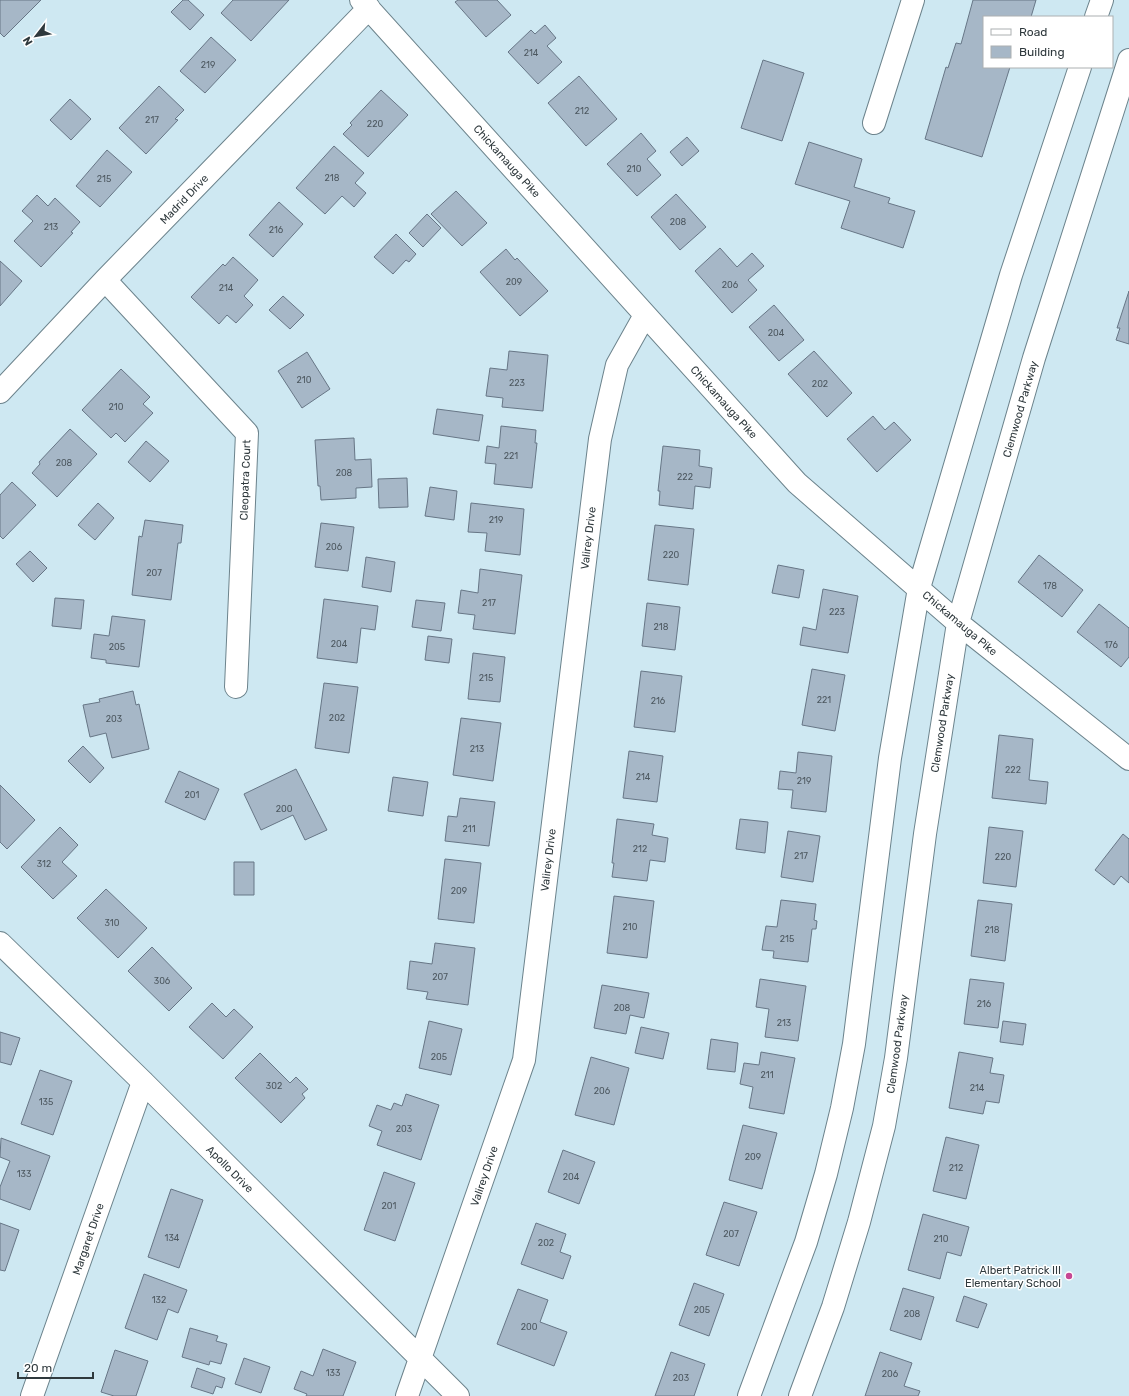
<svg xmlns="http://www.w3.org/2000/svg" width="1129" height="1396" viewBox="0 0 1129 1396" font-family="Rubik,sans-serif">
	<rect width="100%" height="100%" fill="#cee8f2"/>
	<path fill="#a6b7c7" stroke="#677686" d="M0,0H41L4,37L0,33Z
		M183,0H188L204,15L190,30L171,12Z
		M233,0H289L251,41L221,13Z
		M458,0H497L511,15L486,37L455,2Z
		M973,0H1036L1031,17H984V67H1010L982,157L925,139L946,67L948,68L956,43L961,44Z
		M545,25L556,38L547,46L562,62L538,84L508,52L531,30L535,34Z
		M211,37L236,60L205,93L180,71Z
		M763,60L804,73L782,141L741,128Z
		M579,76L617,119L586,146L548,103Z
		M159,86L184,110L175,119L178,120L146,154L119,128Z
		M381,90L408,115L368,157L343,134L352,125L350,123Z
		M70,99L91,119L71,140L50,120Z
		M641,133L656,151L647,159L661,175L637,196L607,164Z
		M687,137L699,151L682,166L670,152Z
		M809,142L862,159L854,187L890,198L888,203L915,211L903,248L841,228L850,201L795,184Z
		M334,146L364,173L355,183L366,193L354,207L342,196L325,214L296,188Z
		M107,150L132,172L100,207L76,186Z
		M456,191L487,223L462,246L431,214Z
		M676,194L706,227L680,250L651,217Z
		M37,195L48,206L55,198L80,222L71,232L73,233L41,267L14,241L33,221L22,211Z
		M279,202L303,224L273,257L249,235Z
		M427,214L441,228L423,247L409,233Z
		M396,234L416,254L409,262L406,260L393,274L374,257Z
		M720,248L737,267L752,253L764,266L748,280L757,290L732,313L695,271Z
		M506,249L515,260L517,258L548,291L520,316L480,272Z
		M233,257L258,280L244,296L253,305L236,323L227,315L219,324L191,297L223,264L225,266Z
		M0,261L22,281L0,306Z
		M1129,291V344L1116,340L1120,328H1117Z
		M283,296L304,315L290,329L269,310Z
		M774,305L804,340L779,361L749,327Z
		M509,351L548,355L543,411L502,407L503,398L486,396L490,368L507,370Z
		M814,351L852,393L827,417L788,374Z
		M307,352L330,389L302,408L278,371Z
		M121,369L150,397L143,404L153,413L125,442L116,433L111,438L82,410Z
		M437,409L483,415L479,441L433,434Z
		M873,416L885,430L894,422L911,440L877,472L847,439Z
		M501,426L536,430L535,443H537L532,488L494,484L496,464L485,463L487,446L499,448Z
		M70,429L97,454L57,497L32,473L40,464L39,462Z
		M354,438L355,460L371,459L372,487L356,488V498L321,500L320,486H318L315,440Z
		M146,441L169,461L150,482L128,462Z
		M663,446L700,450L699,466L712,468L710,488L695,486L693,509L659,505L660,491H658Z
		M407,478L408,507L379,508L378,479Z
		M12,482L36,505L3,539L0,536V495Z
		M430,487L457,491L454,520L425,516Z
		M98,503L114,518L95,540L78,525Z
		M471,503L524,509L520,555L485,551L487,533L468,532Z
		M145,520L183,525L181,543H178L171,600L132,595L139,536L142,537Z
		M321,523L354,527L348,571L315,567Z
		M655,525L694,529L688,585L648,580Z
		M30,551L47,568L33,582L16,564Z
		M1039,555L1083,590L1062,617L1018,582Z
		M366,557L395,562L391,592L362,587Z
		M778,565L804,570L799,598L772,593Z
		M480,569L522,575L515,634L473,629L475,615L458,613L461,590L478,593Z
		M823,589L858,596L848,653L800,645L803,627L816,630Z
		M55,598L84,600L81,629L52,626Z
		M324,599L378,606L375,630L361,628L357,663L317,658Z
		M416,600L445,603L441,631L412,627Z
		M647,603L680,607L675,650L642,646Z
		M1099,604L1129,628V657L1121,667L1077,632Z
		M112,616L145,620L139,667L106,663V660L91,658L94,634L109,636Z
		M428,636L452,639L449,663L425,660Z
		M473,653L505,657L500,702L468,699Z
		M812,669L845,675L835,731L802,725Z
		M641,671L682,676L675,732L634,727Z
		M324,683L358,687L349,753L315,748Z
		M133,691L136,705L139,704L149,749L112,758L106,733L90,737L83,705L100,702L99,699Z
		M461,718L501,723L493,781L453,775Z
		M999,735L1033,739L1029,780L1048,782L1046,804L992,798Z
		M83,746L104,768L90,783L68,761Z
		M629,751L663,756L657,802L623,798Z
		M798,752L832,756L826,812L791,808L793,790L778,789L780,771L796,773Z
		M296,769L327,830L305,840L293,815L261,830L244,794Z
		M179,771L219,789L205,820L165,802Z
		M393,777L428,782L423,816L388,811Z
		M0,785L35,820L7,849L0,842Z
		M460,798L495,802L489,846L445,841L448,816L457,817Z
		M617,819L654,824L652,835L668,838L665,862L650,860L647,881L612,877L614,863H612Z
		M740,819L768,822L765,853L736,849Z
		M60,827L78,845L62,862L77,876L53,899L21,867Z
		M989,827L1023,831L1016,887L983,883Z
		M788,831L820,836L813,882L781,877Z
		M1123,834L1129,839V883L1121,876L1114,885L1095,870Z
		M445,859L481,863L474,923L438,919Z
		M234,862H254V895H234Z
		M106,889L147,928L118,958L77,918Z
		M614,896L654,901L647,958L607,953Z
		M781,900L816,904L814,920L817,921L816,929H812L808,962L773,958L774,951L762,950L766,926L777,927Z
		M978,900L1012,904L1005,961L971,956Z
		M435,943L475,948L468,1005L426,999L428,992L407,989L410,961L432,964Z
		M152,947L192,988L169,1011L128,971Z
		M760,979L806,986L798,1041L765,1037L769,1009L756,1007Z
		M970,979L1004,983L998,1028L964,1024Z
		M602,985L649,993L644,1018L630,1015L626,1034L594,1028Z
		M212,1003L226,1017L234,1009L253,1027L223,1059L189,1027Z
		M429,1021L462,1029L451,1075L419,1068Z
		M1003,1021L1026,1024L1023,1045L1000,1042Z
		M641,1027L669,1033L663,1059L635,1053Z
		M0,1032L20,1038L11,1065L0,1062Z
		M711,1039L738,1043L735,1072L707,1069Z
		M761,1052L795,1058L784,1114L749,1108L753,1087L740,1084L744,1063L759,1065Z
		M959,1052L993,1058L990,1073L1004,1075L999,1103L986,1101L983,1114L949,1108Z
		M260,1053L290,1083L296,1077L308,1089L302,1094L305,1098L281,1123L235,1078Z
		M591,1057L629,1068L614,1125L575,1115Z
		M40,1070L72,1081L53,1135L21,1124Z
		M406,1094L439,1105L421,1160L377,1145L382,1131L369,1126L377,1105L391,1110L394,1103L402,1106Z
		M743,1125L777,1133L762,1189L729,1180Z
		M946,1137L979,1145L966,1199L933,1191Z
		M1,1138L50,1156L30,1210L0,1199V1187L10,1161L0,1157Z
		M563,1150L595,1162L579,1204L548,1192Z
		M384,1172L415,1183L395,1241L364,1230Z
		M171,1189L203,1200L179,1268L148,1257Z
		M724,1202L757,1212L739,1266L706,1255Z
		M923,1214L969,1227L961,1256L947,1252L940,1279L908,1270Z
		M0,1223L19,1230L5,1271L0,1270Z
		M536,1223L566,1234L560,1252L571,1256L563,1279L521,1264Z
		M144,1274L187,1290L178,1313L168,1309L157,1340L125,1328Z
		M694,1283L724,1294L709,1336L679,1325Z
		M903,1288L934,1297L921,1340L890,1330Z
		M518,1289L548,1300L540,1322L567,1332L554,1366L497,1344Z
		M964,1296L987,1304L978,1328L956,1321Z
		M190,1328L218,1336L216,1341L227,1344L221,1364L210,1361L209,1365L182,1357Z
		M323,1349L356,1362L343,1396H306L307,1394L294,1389L301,1371L313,1376Z
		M115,1350L148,1361L136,1396H114L101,1392Z
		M671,1352L705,1364L694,1396H655Z
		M880,1352L912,1363L904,1386L920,1391L918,1396H865Z
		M244,1358L270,1367L261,1393L235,1384Z
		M197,1368L225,1378L222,1388L216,1386L213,1394L191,1387Z"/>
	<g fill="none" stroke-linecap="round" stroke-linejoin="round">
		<g stroke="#6c838c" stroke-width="24">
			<path id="minor" d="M361,0L797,483L958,623L1129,759
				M1096,17L1102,0
				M874,123L913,0
				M105,280L247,433L236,687
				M0,392L105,280L369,8
				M0,943L143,1082L458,1396
				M32,1396L143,1082
				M407,1396L524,1060L600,439L617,365L645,315
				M749,1396L806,1242L826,1174L842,1108L854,1044L890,758L919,588L1011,275L1080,67
				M800,1396L833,1307L859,1222L884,1126L896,1058L925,834L958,623L1034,358L1129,60"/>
		</g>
		<use href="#minor" stroke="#fff" stroke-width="22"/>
	</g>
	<circle fill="#c64794" stroke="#fff" stroke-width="1.5" cx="1069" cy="1276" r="4"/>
	<g text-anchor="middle" stroke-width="3" stroke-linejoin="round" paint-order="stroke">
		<g font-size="9" fill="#4d5860">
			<text x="531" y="56">214</text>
			<text x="208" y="68">219</text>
			<text x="582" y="114">212</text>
			<text x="152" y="123">217</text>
			<text x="375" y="127">220</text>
			<text x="634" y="172">210</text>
			<text x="332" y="181">218</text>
			<text x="104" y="182">215</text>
			<text x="678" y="225">208</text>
			<text x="51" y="230">213</text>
			<text x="276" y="233">216</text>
			<text x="514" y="285">209</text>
			<text x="730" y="288">206</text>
			<text x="226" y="291">214</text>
			<text x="776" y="336">204</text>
			<text x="304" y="383">210</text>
			<text x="517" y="386">223</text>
			<text x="820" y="387">202</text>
			<text x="116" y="410">210</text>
			<text x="511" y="459">221</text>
			<text x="64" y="466">208</text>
			<text x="344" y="476">208</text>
			<text x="685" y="480">222</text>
			<text x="496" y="523">219</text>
			<text x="334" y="550">206</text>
			<text x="671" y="558">220</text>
			<text x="154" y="576">207</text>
			<text x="1050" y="589">178</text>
			<text x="489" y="606">217</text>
			<text x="837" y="615">223</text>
			<text x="661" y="630">218</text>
			<text x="339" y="647">204</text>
			<text x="1111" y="648">176</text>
			<text x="117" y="650">205</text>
			<text x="486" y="681">215</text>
			<text x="824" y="703">221</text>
			<text x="658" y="704">216</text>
			<text x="337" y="721">202</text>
			<text x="114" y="722">203</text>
			<text x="477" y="752">213</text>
			<text x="1013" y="773">222</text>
			<text x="643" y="780">214</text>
			<text x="804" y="784">219</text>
			<text x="192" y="798">201</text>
			<text x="284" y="812">200</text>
			<text x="469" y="832">211</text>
			<text x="640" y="852">212</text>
			<text x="801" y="859">217</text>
			<text x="1003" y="860">220</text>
			<text x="44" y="867">312</text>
			<text x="459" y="894">209</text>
			<text x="112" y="926">310</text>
			<text x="630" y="930">210</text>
			<text x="992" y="933">218</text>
			<text x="787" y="942">215</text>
			<text x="440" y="980">207</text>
			<text x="162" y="984">306</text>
			<text x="984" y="1007">216</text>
			<text x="622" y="1011">208</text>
			<text x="784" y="1026">213</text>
			<text x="439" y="1060">205</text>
			<text x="767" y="1078">211</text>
			<text x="274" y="1089">302</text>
			<text x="977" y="1091">214</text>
			<text x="602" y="1094">206</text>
			<text x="46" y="1105">135</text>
			<text x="404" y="1132">203</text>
			<text x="753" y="1160">209</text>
			<text x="956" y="1171">212</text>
			<text x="24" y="1177">133</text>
			<text x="571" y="1180">204</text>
			<text x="389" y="1209">201</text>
			<text x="731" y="1237">207</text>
			<text x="172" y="1241">134</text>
			<text x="941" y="1242">210</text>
			<text x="546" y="1246">202</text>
			<text x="159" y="1303">132</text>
			<text x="702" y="1313">205</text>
			<text x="912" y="1317">208</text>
			<text x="529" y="1330">200</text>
			<text x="333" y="1376">133</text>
			<text x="890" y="1377">206</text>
			<text x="681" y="1381">203</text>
		</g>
		<g font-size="11" fill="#2f393d" stroke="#fff">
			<text transform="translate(507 161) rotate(48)" y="4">Chickamauga Pike</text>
			<text transform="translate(184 199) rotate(-46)" y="4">Madrid Drive</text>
			<text transform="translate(724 402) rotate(48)" y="4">Chickamauga Pike</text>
			<text transform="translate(1020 409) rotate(-74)" y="4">Clemwood Parkway</text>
			<text transform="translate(245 480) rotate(-88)" y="4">Cleopatra Court</text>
			<text transform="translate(588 538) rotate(-83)" y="4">Valirey Drive</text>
			<text transform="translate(960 623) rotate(40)" y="4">Chickamauga Pike</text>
			<text transform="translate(942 723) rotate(-81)" y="4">Clemwood Parkway</text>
			<text transform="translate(548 860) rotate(-83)" y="4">Valirey Drive</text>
			<text transform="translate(897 1044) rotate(-82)" y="4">Clemwood Parkway</text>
			<text transform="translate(230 1169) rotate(45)" y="4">Apollo Drive</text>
			<text transform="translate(484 1176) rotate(-71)" y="4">Valirey Drive</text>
			<text transform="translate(88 1239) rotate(-71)" y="4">Margaret Drive</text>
		</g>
		<g font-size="11" fill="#2f393d" stroke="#fff" text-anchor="end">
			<text x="1061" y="1274">Albert Patrick III<tspan x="1061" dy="13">Elementary School</tspan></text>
		</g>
	</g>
	<rect x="983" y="16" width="130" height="52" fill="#ffffff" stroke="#acb0b1"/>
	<rect x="991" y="29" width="20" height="6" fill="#ffffff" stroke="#acb0b1"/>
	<text x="1019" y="36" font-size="12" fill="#2f393d">Road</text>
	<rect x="991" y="46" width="20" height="12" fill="#a6b7c7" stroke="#acb0b1"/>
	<text x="1019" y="56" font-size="12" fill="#2f393d">Building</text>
	<g transform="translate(36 36) rotate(239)" stroke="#ffffff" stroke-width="3" paint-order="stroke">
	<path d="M0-3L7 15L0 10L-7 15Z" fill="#2f393d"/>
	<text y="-6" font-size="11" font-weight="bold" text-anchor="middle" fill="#2f393d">N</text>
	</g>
	<path d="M18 1372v6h75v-6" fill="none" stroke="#2f393d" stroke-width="2"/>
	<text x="24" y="1372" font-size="12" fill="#2f393d" stroke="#ffffff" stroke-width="3" paint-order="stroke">20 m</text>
</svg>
